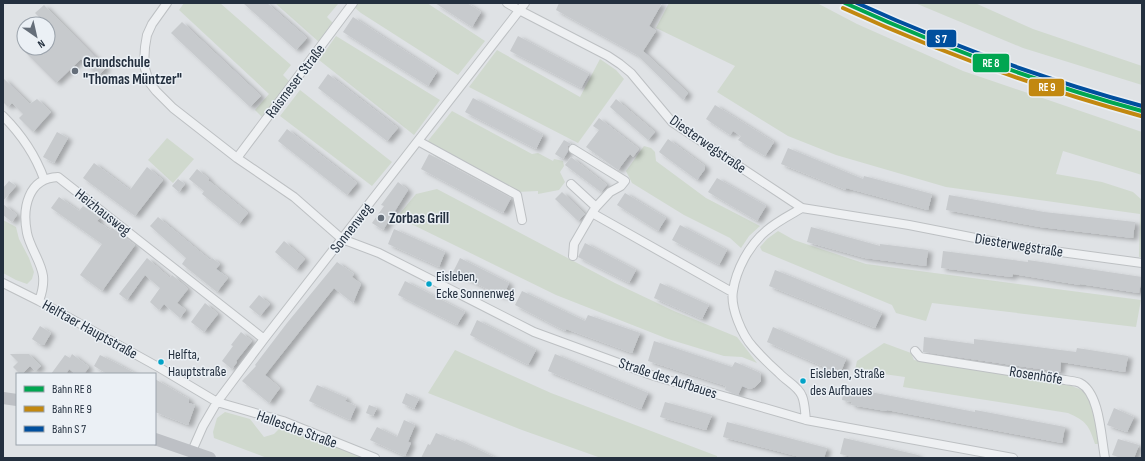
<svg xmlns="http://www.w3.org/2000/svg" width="1145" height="461" viewBox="0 0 1145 461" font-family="'Sofia Sans Condensed',sans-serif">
	<defs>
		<filter id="shadow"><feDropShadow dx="4.5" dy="2.5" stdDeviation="2" flood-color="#0004"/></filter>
	</defs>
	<rect width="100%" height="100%" fill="#dfe2e5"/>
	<path fill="#d0d9ce" d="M184,3H220L291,65L283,75L290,82L263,118L255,110L269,94L179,10Z
		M275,3H336L338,4L327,17L333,23L319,42Z
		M357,3H427L485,41L458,75L361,13L354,7Z
		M669,3H817L857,24L963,71L1142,132V175L1063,151L1056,174L1102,182L1133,192L1142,200V257H1139L1140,214L946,187L836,155L788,136L717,92L735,66L656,28Z
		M915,3H975L1033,29L1142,66V85L1023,48Z
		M336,36L440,100L414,135L319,60Z
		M497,50L580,97L600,59L616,70L624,79L578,143L469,87Z
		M300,90L392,162L372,186L280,116Z
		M452,111L532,154L538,153L553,161L554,159L563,161L564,166L560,172L565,182L559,190L538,194V191L517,192L427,142Z
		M167,138L194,159L173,183L148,160Z
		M644,146L651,148L655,152L656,161L706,198L760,226L749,236L741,248L730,238L684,215L632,183L626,171Z
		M437,189L615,283L674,311L737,337L757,363L742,357L724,356L668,339L556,295L397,217L416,194Z
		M3,220L16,227L19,239L29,258L34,272L32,279L27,284L16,280L3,273Z
		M778,231L794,240L866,264L1141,300L1136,327L932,303L926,321L896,313L892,305L762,251L760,247L767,239Z
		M884,343L911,353L914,360L1069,385C1073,387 1079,388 1083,391C1097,404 1097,427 1099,444H1095C1089,425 1086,421 1068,413L903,387L905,377L855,370L857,361Z
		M455,350L551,393L717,456V458H601L522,430L428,393Z
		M225,412L250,419L264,437L274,434L282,426L295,429L368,458H267L214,438L213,432L217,418Z"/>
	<path fill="#c7cacd" filter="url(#shadow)" d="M243,3H267L307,38L296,50Z
		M435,3H467L481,12L472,27Z
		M559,3H662L649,26L656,31L643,51L688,93L683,100L637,55L556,10Z
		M44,5L106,68L98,76L81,59L56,83L25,52L30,48H48V24H46L35,13Z
		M353,17L437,72L428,86L343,32Z
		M182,22L261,96L250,107L171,33Z
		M518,36L589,74L581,88L510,51Z
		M328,74L398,128L387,141L318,88Z
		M3,78L30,104L37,99L51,112L33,132L19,118L23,114L12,103L8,107L3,102Z
		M473,98L543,135L536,149L465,112Z
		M616,99L655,132L648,140L610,107Z
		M715,105L774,142L765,156L738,140L741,136L733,131L730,135L706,119Z
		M599,118L639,149L633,157L630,154L618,170L586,147L599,130L593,126Z
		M287,129L357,183L347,195L278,141Z
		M57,132L68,138L54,163L43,157Z
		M668,139L705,166V169L697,180L659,152Z
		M564,140L571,144L568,146V151L563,159L555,154Z
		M788,148L863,179L864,176L932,194L928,210L846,188V190L781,164Z
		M429,154L511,198L503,213L421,169Z
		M571,157L607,185L601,192L565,165Z
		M94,163L130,190L147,167L163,180L135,216L83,178Z
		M197,169L209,179L208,180L248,213L239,224L202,194L204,191L189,179Z
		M717,178L766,206L757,221L708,192Z
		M178,179L185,184L179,192L172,186Z
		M9,181L16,186L3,201V188Z
		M398,182L408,190L383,230L372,223L384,206L381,205Z
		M562,192L585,214L578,221L555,199Z
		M625,193L666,218L658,231L617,205Z
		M949,195L1044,212L1135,222L1133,238L1040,227L946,210Z
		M59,197L79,211L83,206L100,218L97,221L110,230L112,228L135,245L102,291L80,275L102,244L51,208Z
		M3,204L17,215L12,222L3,215Z
		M158,217L210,260L212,258L220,264L216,269L228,278L217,292L182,264L186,258L150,226Z
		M680,225L727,250L719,265L672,240Z
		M811,227L880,246V244L928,250L926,266L865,258L807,242Z
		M394,229L445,252L439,267L388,244Z
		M284,241L305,259L296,270L275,252Z
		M585,243L636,270L629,283L578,257Z
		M943,251L1028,262V260L1142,277L1139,293L1080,284V285L1013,274L1012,277L941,268Z
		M147,258L170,278L172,275L188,289L177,303L186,310L180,318L164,304L159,310L150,302L160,288L145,275L127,300L119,294Z
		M460,258L509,283L503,297L453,272Z
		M337,262L354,274L352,277L361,284L353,303L334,288L265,375L280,388L269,403L242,381L256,366L255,365L287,323Z
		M775,270L882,313L875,328L769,286Z
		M405,281L465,312L457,325L398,295Z
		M660,283L709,305L702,319L654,298Z
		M522,291L585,321L588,315L640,333L632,353L566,329L565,331L515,305Z
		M259,295L270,304L260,316L249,307Z
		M205,303L218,314L204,332L191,322Z
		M477,320L536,350L528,365L470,335Z
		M40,326L51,333L44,345H41L32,339Z
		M773,327L846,359L840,374L767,342Z
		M241,332L252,341L236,361L237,362L232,369L222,361L233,346L231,345Z
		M924,337L974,344V339L1076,352L1077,348L1128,356L1125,372L1061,362L1060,372L923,352Z
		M654,341L732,367L735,362L758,372L760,373L761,381L755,387L750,389L742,386L738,395L725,390L726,386L648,361Z
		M10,354H29L41,366L35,371L30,366L22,374H20L13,367L18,362Z
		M72,354L89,367L84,374H76L69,369L66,374H51L65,355L70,358Z
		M555,354L648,393L641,409L548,371Z
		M100,355L116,363L136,374H107L94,366Z
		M155,379L189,399V403L195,405L188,425L155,412Z
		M317,385L347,398L345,401L356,406L350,420L309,401Z
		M844,387L975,412V410L1065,427L1062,443L887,410L886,411L851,405L852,402L842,400Z
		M406,393L419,399L414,409L402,403Z
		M665,402L712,415L706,430L660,417Z
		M369,405L377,408L373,416L366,413Z
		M1114,408L1134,417L1127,432L1107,425Z
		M404,420L415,425L408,442L411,443L405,456L370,440L377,427L397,437Z
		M727,422L827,448L824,458H804L723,437Z
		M436,433L455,441L456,439L496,458H421L428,444L430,445Z
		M844,438L918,455V458H857L840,454Z
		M1118,439L1139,445L1134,458H1122L1112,455Z"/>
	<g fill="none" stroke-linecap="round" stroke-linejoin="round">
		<g stroke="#bdc0c3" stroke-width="10">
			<path id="street" d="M167,3L152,24L147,35L145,47L144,65L149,82L156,91L173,108L237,158L294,197L342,239L379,253L534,332L654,376L806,420L1013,458
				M507,3L519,10L608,56L620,64L631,73L672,122L802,208L909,225L1016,246L1142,263
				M3,116C22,135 35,154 44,179
				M418,141L517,195L522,220
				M573,149L625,181L621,186L610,192L596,207
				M237,158L353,3
				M571,184L596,207L592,213L732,292
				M802,208C790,215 776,222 766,231C749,245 736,270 733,291C730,307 742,335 753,347C761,356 770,365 779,373C786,381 798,386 802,396C805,403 805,413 806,420
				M573,256L574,244L592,213
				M3,283L39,301L160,368L217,402L283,421L375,458
				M39,301C42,293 44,285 43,276C41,261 30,248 27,233C22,208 28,178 58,177L264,339
				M915,351L920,357L1065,380C1069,381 1076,381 1080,383C1100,393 1101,438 1105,458
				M192,451L203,426L217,402L264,339L525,3"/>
		</g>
		<use href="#street" stroke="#eef0f2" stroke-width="8"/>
		<path stroke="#bdc0c5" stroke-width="12" d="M3,398L17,400
			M155,439L210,458"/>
		<g stroke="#ebf0f5" stroke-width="7">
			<path id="rail-1" d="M845,3C941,47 1040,83 1142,111"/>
		</g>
		<g stroke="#ebf0f5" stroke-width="7">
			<path id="rail-2" d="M843,8C939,52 1038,88 1141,116"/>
		</g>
		<g stroke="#ebf0f5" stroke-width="7">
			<path id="rail-3" d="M857,3C949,45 1044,79 1142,106"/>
		</g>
		<use href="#rail-1" stroke="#00a651" stroke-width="4"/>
		<use href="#rail-2" stroke="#c28810" stroke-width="4"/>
		<use href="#rail-3" stroke="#004f9e" stroke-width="4"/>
	</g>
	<g fill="#656e79" stroke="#ebf0f5" stroke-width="1.5">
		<circle cx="75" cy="71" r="4"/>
		<circle cx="381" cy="218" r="4"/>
	</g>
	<g fill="#02a3c7" stroke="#ebf0f5" stroke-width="1.5">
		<circle cx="429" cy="284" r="3.5"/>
		<circle cx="161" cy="362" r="3.5"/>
		<circle cx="803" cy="381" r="3.5"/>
	</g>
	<g text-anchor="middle" stroke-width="3" stroke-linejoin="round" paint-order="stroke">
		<g font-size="14" fill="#24303f" stroke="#ebf0f5" text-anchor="start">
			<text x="436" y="281">Eisleben,<tspan x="436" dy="17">Ecke Sonnenweg</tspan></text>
			<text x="168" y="359">Helfta,<tspan x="168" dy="17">Hauptstraße</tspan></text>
			<text x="810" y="378">Eisleben, Straße<tspan x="810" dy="17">des Aufbaues</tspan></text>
		</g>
		<g font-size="15" font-weight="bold" fill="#24303f" stroke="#ebf0f5" text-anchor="start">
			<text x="83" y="67">Grundschule<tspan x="83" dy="17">"Thomas Müntzer"</tspan></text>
			<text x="389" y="223">Zorbas Grill</text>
		</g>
		<g font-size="15" fill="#24303f" stroke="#ebf0f5">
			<text transform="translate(295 81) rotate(-53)" y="5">Raismeser Straße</text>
			<text transform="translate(708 144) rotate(35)" y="5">Diesterwegstraße</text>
			<text transform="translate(103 212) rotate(38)" y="5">Heizhausweg</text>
			<text transform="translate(351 228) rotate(-52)" y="5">Sonnenweg</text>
			<text transform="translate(1019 245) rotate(9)" y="5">Diesterwegstraße</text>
			<text transform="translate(90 329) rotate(29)" y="5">Helftaer Hauptstraße</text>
			<text transform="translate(1036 375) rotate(9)" y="5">Rosenhöfe</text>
			<text transform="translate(668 378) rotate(18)" y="5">Straße des Aufbaues</text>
			<text transform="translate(297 429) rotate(20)" y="5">Hallesche Straße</text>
		</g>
	</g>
	<g stroke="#ebf0f5" stroke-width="1.5">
		<rect x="926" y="29" width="31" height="19" rx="4" fill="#004f9e"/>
		<rect x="972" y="53" width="38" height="20" rx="4" fill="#00a651"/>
		<rect x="1028" y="78" width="37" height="19" rx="4" fill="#c28810"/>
	</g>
	<g font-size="11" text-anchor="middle" font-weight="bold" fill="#fff">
		<text x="941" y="43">S 7</text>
		<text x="991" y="67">RE 8</text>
		<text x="1047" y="91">RE 9</text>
	</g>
	<rect width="1145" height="461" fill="none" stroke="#24303f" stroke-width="8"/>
	<rect x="16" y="373" width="140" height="72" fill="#ebf0f5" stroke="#9ba3ac"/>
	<rect x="24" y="386" width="20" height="6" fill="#00a651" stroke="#9ba3ac"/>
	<text x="52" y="393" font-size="12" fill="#24303f">Bahn RE 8</text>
	<rect x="24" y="406" width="20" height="6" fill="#c28810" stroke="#9ba3ac"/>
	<text x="52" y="413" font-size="12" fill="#24303f">Bahn RE 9</text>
	<rect x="24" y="426" width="20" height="6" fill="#004f9e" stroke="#9ba3ac"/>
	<text x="52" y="433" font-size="12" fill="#24303f">Bahn S 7</text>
	<g transform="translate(36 36) rotate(146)"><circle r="19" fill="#ebf0f5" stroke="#9ba3ac"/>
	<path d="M0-3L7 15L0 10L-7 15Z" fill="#656e79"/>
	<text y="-6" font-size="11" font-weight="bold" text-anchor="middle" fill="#24303f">N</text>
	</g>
</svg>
